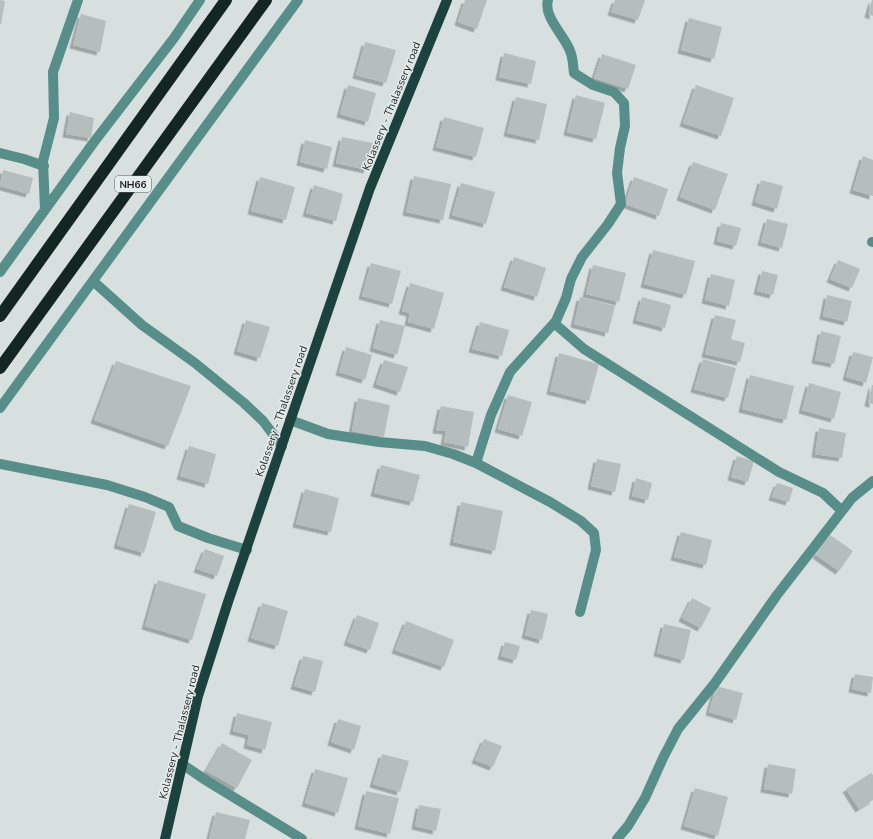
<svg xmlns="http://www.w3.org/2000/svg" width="873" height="839" viewBox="0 0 873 839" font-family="'Nunito Sans',sans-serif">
	<defs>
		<filter id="shadow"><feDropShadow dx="-3.5" dy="3.5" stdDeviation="0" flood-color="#0004"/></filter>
	</defs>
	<rect width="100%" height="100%" fill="#d8e0df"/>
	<path fill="#b6bebd" filter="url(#shadow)" d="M0,0L5,1L1,24H0Z
		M465,0H487L477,29L458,22Z
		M615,0H645L638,20L611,12Z
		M872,0H873V16L868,14Z
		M81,14L106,21L100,52L73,45Z
		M689,18L722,27L714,59L681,50Z
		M365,42L396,50L386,83L356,75Z
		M504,53L536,61L531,84L499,77Z
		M602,54L636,65L628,89L594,78Z
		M348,85L376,93L368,122L340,114Z
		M696,85L734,98L721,136L683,123Z
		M576,95L605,103L596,139L567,132Z
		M516,97L547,104L539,140L507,133Z
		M70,112L94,118L91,138L66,134Z
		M444,117L484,128L476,157L436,147Z
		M342,137L373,143L367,170L336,163Z
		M305,140L332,147L327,169L300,162Z
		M863,156L873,160V196L853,190Z
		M693,162L728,174L715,210L680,197Z
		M3,170L33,178L29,194L0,186Z
		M414,176L451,184L443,220L406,212Z
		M260,177L295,187L286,220L251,211Z
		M634,177L668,189L659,216L625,204Z
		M761,180L783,186L777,209L755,202Z
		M461,183L495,192L486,224L452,215Z
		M314,185L343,194L336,221L306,213Z
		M767,219L788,224L782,248L761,242Z
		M721,223L741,228L736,246L717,241Z
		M653,250L695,261L686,295L644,284Z
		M514,257L546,268L537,297L504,287Z
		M838,260L860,269L852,288L830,279Z
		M371,263L401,271L392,304L362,296Z
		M593,265L626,273L619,302L586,294Z
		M762,271L778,275L773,295L757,291Z
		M711,274L735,280L729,306L705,300Z
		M410,283L444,293L434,329L408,322L410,313L402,311Z
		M827,295L852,301L847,322L823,316Z
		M580,297L615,306L608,333L574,324Z
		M642,297L671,305L665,328L636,320Z
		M715,315L736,320L731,339L745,343L740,362L705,354Z
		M246,320L270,327L260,358L237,351Z
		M380,320L405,326L397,355L373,348Z
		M480,322L509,330L502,356L472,349Z
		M821,331L841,336L834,364L815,360Z
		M346,347L372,355L365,380L339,372Z
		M853,352L873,357L866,383L846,377Z
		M559,353L599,364L589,401L550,391Z
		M703,359L736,368L728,398L694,389Z
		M384,360L408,367L400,392L376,384Z
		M116,361L191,386L168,446L94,420Z
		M750,375L794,386L786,420L742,409Z
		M809,383L841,392L834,419L802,410Z
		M872,385H873V404L868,403Z
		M508,395L532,402L522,436L498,429Z
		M358,398L390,405L384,437L352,431Z
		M441,406L474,412L468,447L444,442L446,431L436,430Z
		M819,428L846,433L842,458L815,454Z
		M189,446L216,454L208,484L180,476Z
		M737,456L754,461L748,482L731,477Z
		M597,459L621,464L615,492L591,486Z
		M381,465L420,475L413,502L374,493Z
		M636,478L652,483L648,500L632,496Z
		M777,483L793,488L789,502L772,497Z
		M305,489L339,498L331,532L296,524Z
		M461,502L503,511L495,551L453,542Z
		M129,504L156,512L144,553L117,545Z
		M681,532L712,540L706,565L674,557Z
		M830,535L853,551L839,571L816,555Z
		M205,549L224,556L217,576L197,569Z
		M158,580L206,594L192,640L145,626Z
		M692,598L711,608L701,628L682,618Z
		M262,603L288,611L278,646L251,638Z
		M531,610L548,614L542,640L525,635Z
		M357,615L379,623L370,650L347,642Z
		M406,621L454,640L444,667L395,650Z
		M664,624L691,630L684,660L657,653Z
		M505,642L520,646L516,660L501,656Z
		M303,656L323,661L315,692L294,686Z
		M855,674L873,677L871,693L852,689Z
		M716,686L743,693L736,720L709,712Z
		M237,713L272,722L265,750L247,745L249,735L233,731Z
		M338,719L361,726L354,750L331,742Z
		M484,739L502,746L493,767L475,760Z
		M222,743L252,760L237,788L206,771Z
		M382,754L409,761L400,792L373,784Z
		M768,764L796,769L792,794L764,789Z
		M315,769L348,778L338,813L305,803Z
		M871,773L873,775V800L859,809L846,789Z
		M695,788L728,797L718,836L684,826Z
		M366,791L399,798L390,834L358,826Z
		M419,805L441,809L436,831L415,826Z
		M216,812L250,820L245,839H209Z"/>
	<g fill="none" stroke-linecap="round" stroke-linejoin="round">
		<path stroke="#588e89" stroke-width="10" d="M0,153L24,159L44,166
			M45,210L43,161L54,118L53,72L78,0
			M872,242H873
			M0,272L94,142L174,38L200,0
			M93,281L142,325L195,363L244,403L263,421L282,446
			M554,323L584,349L779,472L823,493L842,511
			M0,408L298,0
			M290,420L328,434L379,442L425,446L453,454L476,463L550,502L581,521L594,533L596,550L580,612
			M476,463L491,415L510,372L556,321L566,298L571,279L582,257L608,224L621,204L617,173L620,148L625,126L624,103L614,92L593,85L574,73C573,66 573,57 570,51C565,36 543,17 548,0
			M0,464L107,485L145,497L169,507L178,526L208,538L247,550
			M182,764L207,781L302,839
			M617,839L628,826L645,798L663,758L678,729L715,683L777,595L852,498L873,481"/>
		<path stroke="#1c423e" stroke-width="10" d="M165,839L198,696L228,602L370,188L447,0"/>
		<path stroke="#132624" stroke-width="12" d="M0,316L226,0
			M0,368L266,0"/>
	</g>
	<g text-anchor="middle" stroke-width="3" stroke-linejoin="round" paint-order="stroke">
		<rect fill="#e5edec" stroke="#595e5c" stroke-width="1" x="115" y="176" width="36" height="16" rx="3"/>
		<g font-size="10" font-weight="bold" fill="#1d201f">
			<text x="133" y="188">NH66</text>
		</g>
		<g font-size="11" fill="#1d201f" stroke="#e5edec">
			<text transform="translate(391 106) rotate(-68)" y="4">Kolassery - Thalassery road</text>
			<text transform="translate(281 411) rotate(-71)" y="4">Kolassery - Thalassery road</text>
			<text transform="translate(179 732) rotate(-76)" y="4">Kolassery - Thalassery road</text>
		</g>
	</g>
</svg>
